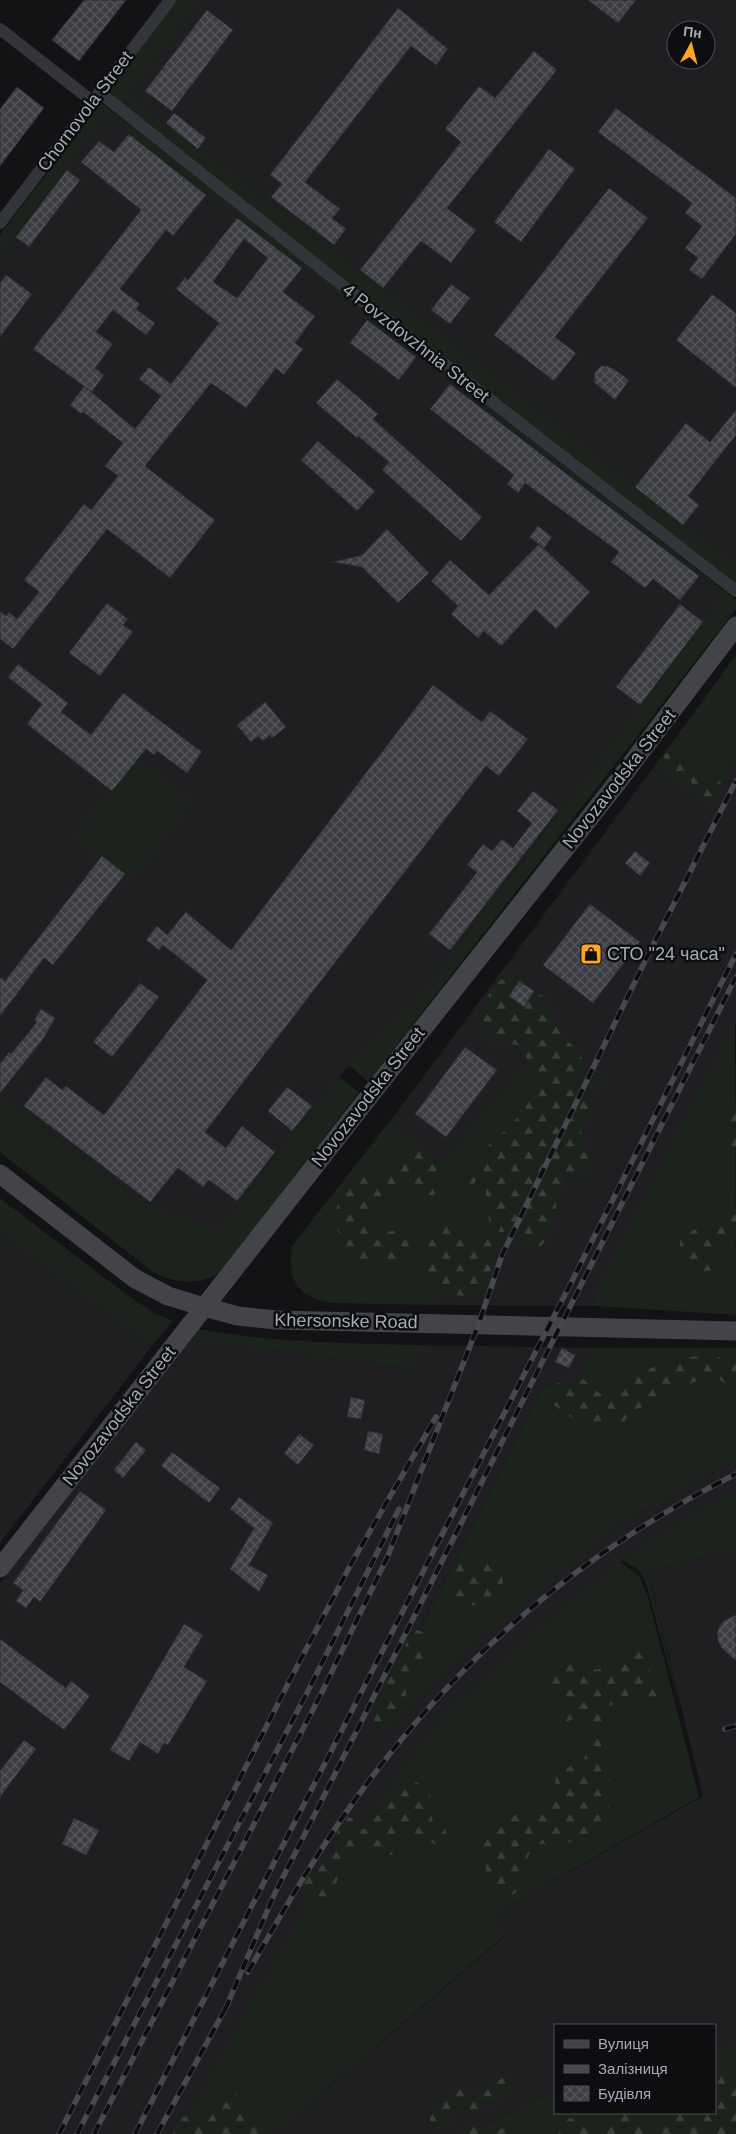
<svg xmlns="http://www.w3.org/2000/svg" width="736" height="2134" viewBox="0 0 736 2134" font-family="Arial,sans-serif">
	<defs>
		<pattern id="forest-firs" width="22" height="20" patternUnits="userSpaceOnUse" patternTransform="scale(1.25)"><rect width="22" height="20" fill="#1b231c"/><path d="M5 1l3.5 6h-7zM16 11l3.5 6h-7z" fill="#39403b"/></pattern>
		<pattern id="building-cross-hatch" width="8" height="8" patternUnits="userSpaceOnUse" patternTransform="scale(1.25)"><rect width="8" height="8" fill="#3d3e43"/><path d="M0 0l8 8M0 8l8-8" fill="none" stroke="#56575c"/></pattern>
	</defs>
	<rect width="100%" height="100%" fill="#131315"/>
	<path fill="#1f1f22" fill-rule="evenodd" d="M201,0H736V565L385,291L128,95ZM676,30H706V60H676Z
		M106,115L721,592L707,619L423,992L349,1065L222,1226L209,1229L133,1197L0,1093V255Z
		M736,755V1025L735,1024L593,1297L594,1306L435,1305L448,1266L531,1057L440,1163L390,1121L654,767L712,804Z
		M0,1232L152,1346L0,1543Z
		M190,1339L407,1369L415,1345L594,1348L568,1393L544,1384L376,1716L396,1724L453,1661L574,1558L621,1522L736,1460V1491L647,1541L553,1615L448,1710L382,1797L298,1921L210,2075L179,2134H0V1583Z
		M736,1548V2042L715,2047V2025H555V2093L532,2101L467,2134H274L505,1936L490,1917L703,1796L648,1572Z"/>
	<path fill="#1b231c" d="M177,0H201L128,95L385,291L736,565V586L116,101L111,94L113,82Z
		M103,104L736,600V609L368,1082L349,1065L423,992L707,619L721,592L106,115L0,255V235L99,105Z
		M736,655V755L712,805L654,767Z
		M137,761L191,802L136,873L125,874L76,835Z
		M735,1023L736,1315L594,1306L593,1297Z
		M531,1057L578,1079L486,1268L448,1266L435,1305L331,1303C298,1297 286,1279 292,1246L390,1121L440,1163Z
		M339,1077L359,1092L229,1261C225,1266 220,1272 215,1275C194,1286 172,1282 153,1272L0,1152V1093L133,1197L209,1229L222,1226Z
		M0,1198L123,1292L154,1313L173,1321L152,1346L0,1232Z
		M198,1329C270,1342 342,1343 415,1345L408,1369L190,1339Z
		M594,1348H736V1460L621,1522L574,1559L453,1661L396,1724L376,1717L544,1384L568,1393Z
		M736,1491V1548L648,1572L682,1715L645,1580L639,1570L623,1560L647,1541Z
		M620,1562L639,1576L648,1597L699,1797L490,1917L505,1935L274,2134H179L210,2075L298,1921L382,1797L448,1710L553,1615Z
		M736,2042V2134H468L532,2101L555,2093V2113H715V2047Z"/>
	<path fill="url(#forest-firs)" d="M675,747L684,749L696,768L721,783L723,788L717,799H708L694,791L690,778L682,770L675,773L667,769L664,756L670,748Z
		M519,974C524,983 534,995 545,996C551,1007 553,1020 559,1031C565,1042 581,1049 583,1062C587,1082 525,1202 513,1227L509,1232H500L490,1226L486,1205V1175L482,1174C476,1179 474,1185 468,1191L463,1189L462,1183L487,1147L510,1126L525,1109L534,1089L535,1080L524,1051L518,1045L495,1042L485,1036C479,1010 488,976 519,974Z
		M592,1074L601,1078L604,1084L599,1088L587,1092C586,1100 593,1109 590,1117C589,1121 584,1123 581,1126C581,1148 596,1148 586,1176L568,1175L564,1176L561,1187L556,1193V1215L549,1238L540,1247H525L516,1240L519,1225Z
		M736,1101V1150L733,1149L725,1128L719,1122L718,1116Z
		M414,1146L439,1168L441,1189L433,1195H427L404,1182L373,1219L374,1226L380,1233L399,1230L403,1232L410,1241V1255L404,1265C390,1266 371,1265 358,1259C355,1257 353,1253 350,1250C345,1244 339,1235 337,1227C331,1208 348,1174 369,1174L375,1180C396,1176 394,1150 414,1146Z
		M736,1209V1236L727,1238C719,1248 719,1259 712,1270C684,1277 679,1261 680,1237Z
		M441,1220H452L456,1222L460,1239L464,1244C475,1243 479,1240 484,1230H490L497,1234C501,1243 497,1252 494,1261C492,1269 491,1278 485,1286C471,1304 440,1295 430,1276C422,1262 425,1245 428,1230Z
		M713,1354L732,1365L736,1364V1383L732,1387C725,1386 722,1379 715,1378C701,1376 695,1384 684,1385C676,1386 671,1384 664,1387L655,1402L630,1412L623,1424L615,1427L597,1426L592,1428L583,1426L551,1403L557,1383H572L582,1378L599,1393L627,1384L646,1370L675,1359Z
		M491,1551C504,1559 507,1596 496,1607C494,1609 491,1610 489,1611L477,1604L461,1609C458,1606 455,1604 454,1600C451,1593 454,1566 460,1563C470,1558 479,1564 484,1553Z
		M417,1630L421,1631L425,1634L428,1654L421,1674L406,1690L405,1708L389,1718L383,1725L379,1726L374,1720L388,1678L412,1632Z
		M640,1651L651,1656L654,1662L650,1668V1676L666,1692L665,1700L656,1701L630,1692L625,1701L608,1706L602,1714L607,1740L604,1751L607,1763L612,1773L610,1780L604,1783L600,1791C603,1797 609,1805 610,1812C613,1830 572,1842 559,1845C552,1847 542,1841 536,1846C524,1857 522,1873 521,1888L514,1894L503,1898C488,1890 485,1883 486,1866C487,1859 482,1850 483,1843C487,1826 514,1814 530,1810C535,1809 539,1811 545,1809L555,1789L556,1775L584,1758L593,1740L586,1727L573,1719L559,1725H547L546,1719L566,1706L567,1701C558,1690 548,1691 547,1673L561,1667L566,1660C583,1657 584,1659 596,1670L608,1666L619,1654Z
		M414,1781C426,1786 433,1796 433,1809C433,1812 431,1818 433,1821C434,1825 442,1827 446,1830L447,1841L435,1844C425,1838 412,1829 401,1835L397,1849L392,1855C384,1855 376,1851 368,1851C338,1850 340,1885 328,1903C306,1910 301,1894 303,1876C313,1862 322,1869 335,1853C335,1839 336,1827 346,1817L352,1818L358,1829H365L392,1799L393,1791L403,1784Z
		M719,2077L729,2078L736,2084V2134H603L606,2132L610,2124L627,2113C638,2116 643,2123 653,2129L659,2122L660,2113H715V2079Z
		M502,2078H507L511,2087L507,2094L484,2107L476,2110L455,2108C451,2119 444,2128 433,2131L430,2125V2116L442,2103L462,2088L481,2095Z
		M224,2085L231,2086L235,2090L248,2122L259,2127L260,2134H173L180,2117L201,2116L205,2112V2103L217,2100L219,2086Z
		M570,2118L581,2122L591,2134H558L565,2122Z
		M478,2121L485,2130L493,2133L503,2128L517,2124L522,2131V2134H460L470,2123Z"/>
	<path fill="url(#building-cross-hatch)" stroke="#2d2d31" fill-rule="evenodd" d="M84,0H126L79,61L52,40Z
		M588,0H636L618,23Z
		M398,8L448,49L436,65L411,46L305,182L340,209L332,218L346,229L334,245L271,197L282,184L270,175Z
		M207,10L233,30L172,111L145,91Z
		M534,51L557,70L447,208L476,230L451,263L421,241L383,288L360,270L461,142L445,129L479,86L495,98Z
		M17,87L44,108L0,166V109Z
		M616,108L736,198V234L702,279L689,270L698,258L685,248L702,226L685,213L692,203L598,132Z
		M174,113L206,138L198,149L166,123Z
		M129,134L206,195L173,236L166,230L120,289L140,304L136,309L155,323L146,335L113,310L96,332L113,344L95,368L104,375L92,392L33,349L141,210L81,162L99,141L114,152Z
		M549,149L575,169L521,242L494,222Z
		M67,170L80,180L29,247L16,237Z
		M609,188L648,218L555,337L576,353L554,381L494,335Z
		M237,218L302,268L283,292L315,316L295,343L303,349L284,375L276,368L246,408L211,383L145,466L215,520L170,578L107,529L13,649L0,639V611L6,616L9,612L17,619L39,592L24,580L84,504L91,510L118,476L105,466L123,443L83,412L81,414L70,405L84,386L135,429L161,396L139,379L149,367L171,384L219,323L176,289L185,277L188,280ZM244,239L268,258L237,298L213,282Z
		M6,275L32,294L0,337V283Z
		M451,284L470,298L450,324L431,310Z
		M712,294L736,313V388L676,340Z
		M367,320L416,357L399,380L350,343Z
		M601,366H607L614,369L629,380L615,400L594,382L595,372Z
		M337,379L378,414L373,419L482,517L461,541L382,470L389,462L358,436L357,438L316,403Z
		M450,384L699,576L680,600L653,579L645,588L611,562L619,552L525,483L518,493L507,484L514,475L430,409Z
		M736,410V435L688,496L699,505L683,525L635,487L686,423L710,442Z
		M318,441L375,491L357,511L301,460Z
		M538,526L552,537L544,548L529,537Z
		M387,529L429,573L398,603L362,567L333,562L362,555Z
		M539,544L590,592L556,629L535,609L501,646L484,631L478,638L451,614L458,606L431,581L450,560L489,595Z
		M107,603L128,619L123,625L133,632L100,676L69,653Z
		M680,604L703,622L640,705L616,687Z
		M18,664L68,703L61,712L91,735L123,693L202,752L187,773L157,751L154,755L146,749L112,791L27,724L42,704L8,677Z
		M433,685L482,722L490,711L528,739L499,776L486,766L205,1132L226,1148L242,1126L275,1152L237,1201L209,1180L203,1187L178,1168L150,1202L24,1106L46,1077L62,1090L66,1086L104,1115L207,980L163,945L159,950L146,940L157,926L167,935L186,912L231,950Z
		M265,702L286,727L272,738L270,735L263,741L258,736L251,742L237,725Z
		M533,791L558,810L450,950L429,934L477,872L467,865L483,844L492,851L502,839L513,848L532,823L517,811Z
		M635,851L650,863L640,876L625,863Z
		M102,856L125,874L53,965L44,958L0,1016V977L5,981Z
		M590,904L640,942L593,1003L543,965Z
		M519,981L534,991L524,1007L509,996Z
		M140,983L159,997L112,1057L93,1042Z
		M41,1009L55,1018L43,1039L0,1093V1064L9,1052L11,1054L37,1022L34,1020Z
		M465,1047L497,1070L446,1137L415,1114Z
		M287,1087L312,1106L292,1131L268,1111Z
		M562,1348L575,1355L569,1368L555,1362Z
		M351,1397L365,1400L361,1419L347,1417Z
		M368,1431L383,1434L379,1454L364,1450Z
		M299,1434L314,1445L298,1465L284,1453Z
		M136,1442L146,1450L123,1478L114,1470Z
		M172,1452L220,1488L209,1503L161,1466Z
		M80,1491L106,1510L40,1602L34,1597L26,1608L16,1601L23,1590L13,1583Z
		M239,1497L273,1523L249,1565L268,1575L259,1592L230,1569L254,1528L230,1509Z
		M736,1615V1661L721,1647L718,1640L717,1633L720,1626L725,1620Z
		M184,1624L203,1635L184,1667L207,1681L168,1745L164,1743L158,1754L140,1742L129,1761L110,1750Z
		M0,1639L66,1688L71,1681L90,1696L64,1730L0,1682Z
		M24,1740L36,1749L0,1797V1771Z
		M74,1818L99,1830L86,1855L62,1844Z"/>
	<g fill="none" stroke-linecap="round" stroke-linejoin="round">
		<path stroke="#34353a" stroke-width="12" d="M0,29L92,101
			M99,92L333,278L736,591
			M0,223L170,0"/>
		<path stroke="#42444a" stroke-width="19" d="M0,1174L134,1278L168,1296L204,1307L238,1316L276,1320L736,1331
			M0,1568L371,1094L613,788L736,626"/>
		<g stroke="#474950" stroke-width="5.5">
			<path id="rail" d="M725,1729L736,1726
				M248,1972C283,1911 318,1850 360,1793C460,1655 584,1550 736,1474
				M225,2010L274,1895L736,977
				M59,2134L291,1678L351,1564L436,1417
				M77,2134L309,1689L399,1509
				M94,2134L322,1692L387,1558L479,1323L502,1255L647,957L736,781
				M135,2134L574,1277L736,954
				M157,2134L228,2004"/>
		</g>
		<use href="#rail" stroke="#0e0e10" stroke-width="4" stroke-dasharray="11" stroke-linecap="butt"/>
	</g>
	<defs>
		<g id="shop-square" transform="scale(1.125)"><rect x="-9" y="-9" width="18" height="18" rx="4" fill="#ffa521" stroke="#0e0e10"/><path d="M-5-2.5h2.3a2.7 3.5 0 0 1 5.4 0H5L5.5 6h-11ZM-1.5-2.5h3a1.5 2.3 0 0 0-3 0Z" fill="#111"/></g>
	</defs>
	<g fill-rule="evenodd">
		<use href="#shop-square" x="591" y="954"/>
	</g>
	<g text-anchor="middle" stroke-width="5" stroke-linejoin="round" paint-order="stroke">
		<g font-size="18" fill="#a4abb7" stroke="#0e0e10">
			<text transform="translate(85 111) rotate(-53)" y="6">Chornovola Street</text>
			<text transform="translate(416 343) rotate(38)" y="6">4 Povzdovzhnia Street</text>
			<text transform="translate(619 779) rotate(-52)" y="6">Novozavodska Street</text>
			<text transform="translate(368 1097) rotate(-52)" y="6">Novozavodska Street</text>
			<text transform="translate(346 1321) rotate(1)" y="6">Khersonske Road</text>
			<text transform="translate(119 1416) rotate(-52)" y="6">Novozavodska Street</text>
		</g>
		<g font-size="18" fill="#a4abb7" stroke="#0e0e10" text-anchor="start">
			<text x="607" y="960">СТО "24 часа"</text>
		</g>
	</g>
	<rect x="554" y="2024" width="162" height="90" fill="#0e0e10" stroke="#4a4d53"/>
	<rect x="564" y="2040" width="25" height="8" fill="#42444a" stroke="#4a4d53"/>
	<text x="598" y="2049" font-size="15" fill="#a4abb7">Вулиця</text>
	<rect x="564" y="2065" width="25" height="8" fill="#474950" stroke="#4a4d53"/>
	<text x="598" y="2074" font-size="15" fill="#a4abb7">Залізниця</text>
	<rect x="564" y="2086" width="25" height="15" fill="url(#building-cross-hatch)" stroke="#4a4d53"/>
	<text x="598" y="2099" font-size="15" fill="#a4abb7">Будівля</text>
	<g transform="translate(691 45) rotate(7)"><circle r="24" fill="#0e0e10" stroke="#4a4d53"/>
	<path d="M0-4L9 19L0 12L-9 19Z" fill="#ffa521"/>
	<text y="-8" font-size="14" font-weight="bold" text-anchor="middle" fill="#a4abb7">Пн</text>
	</g>
</svg>
